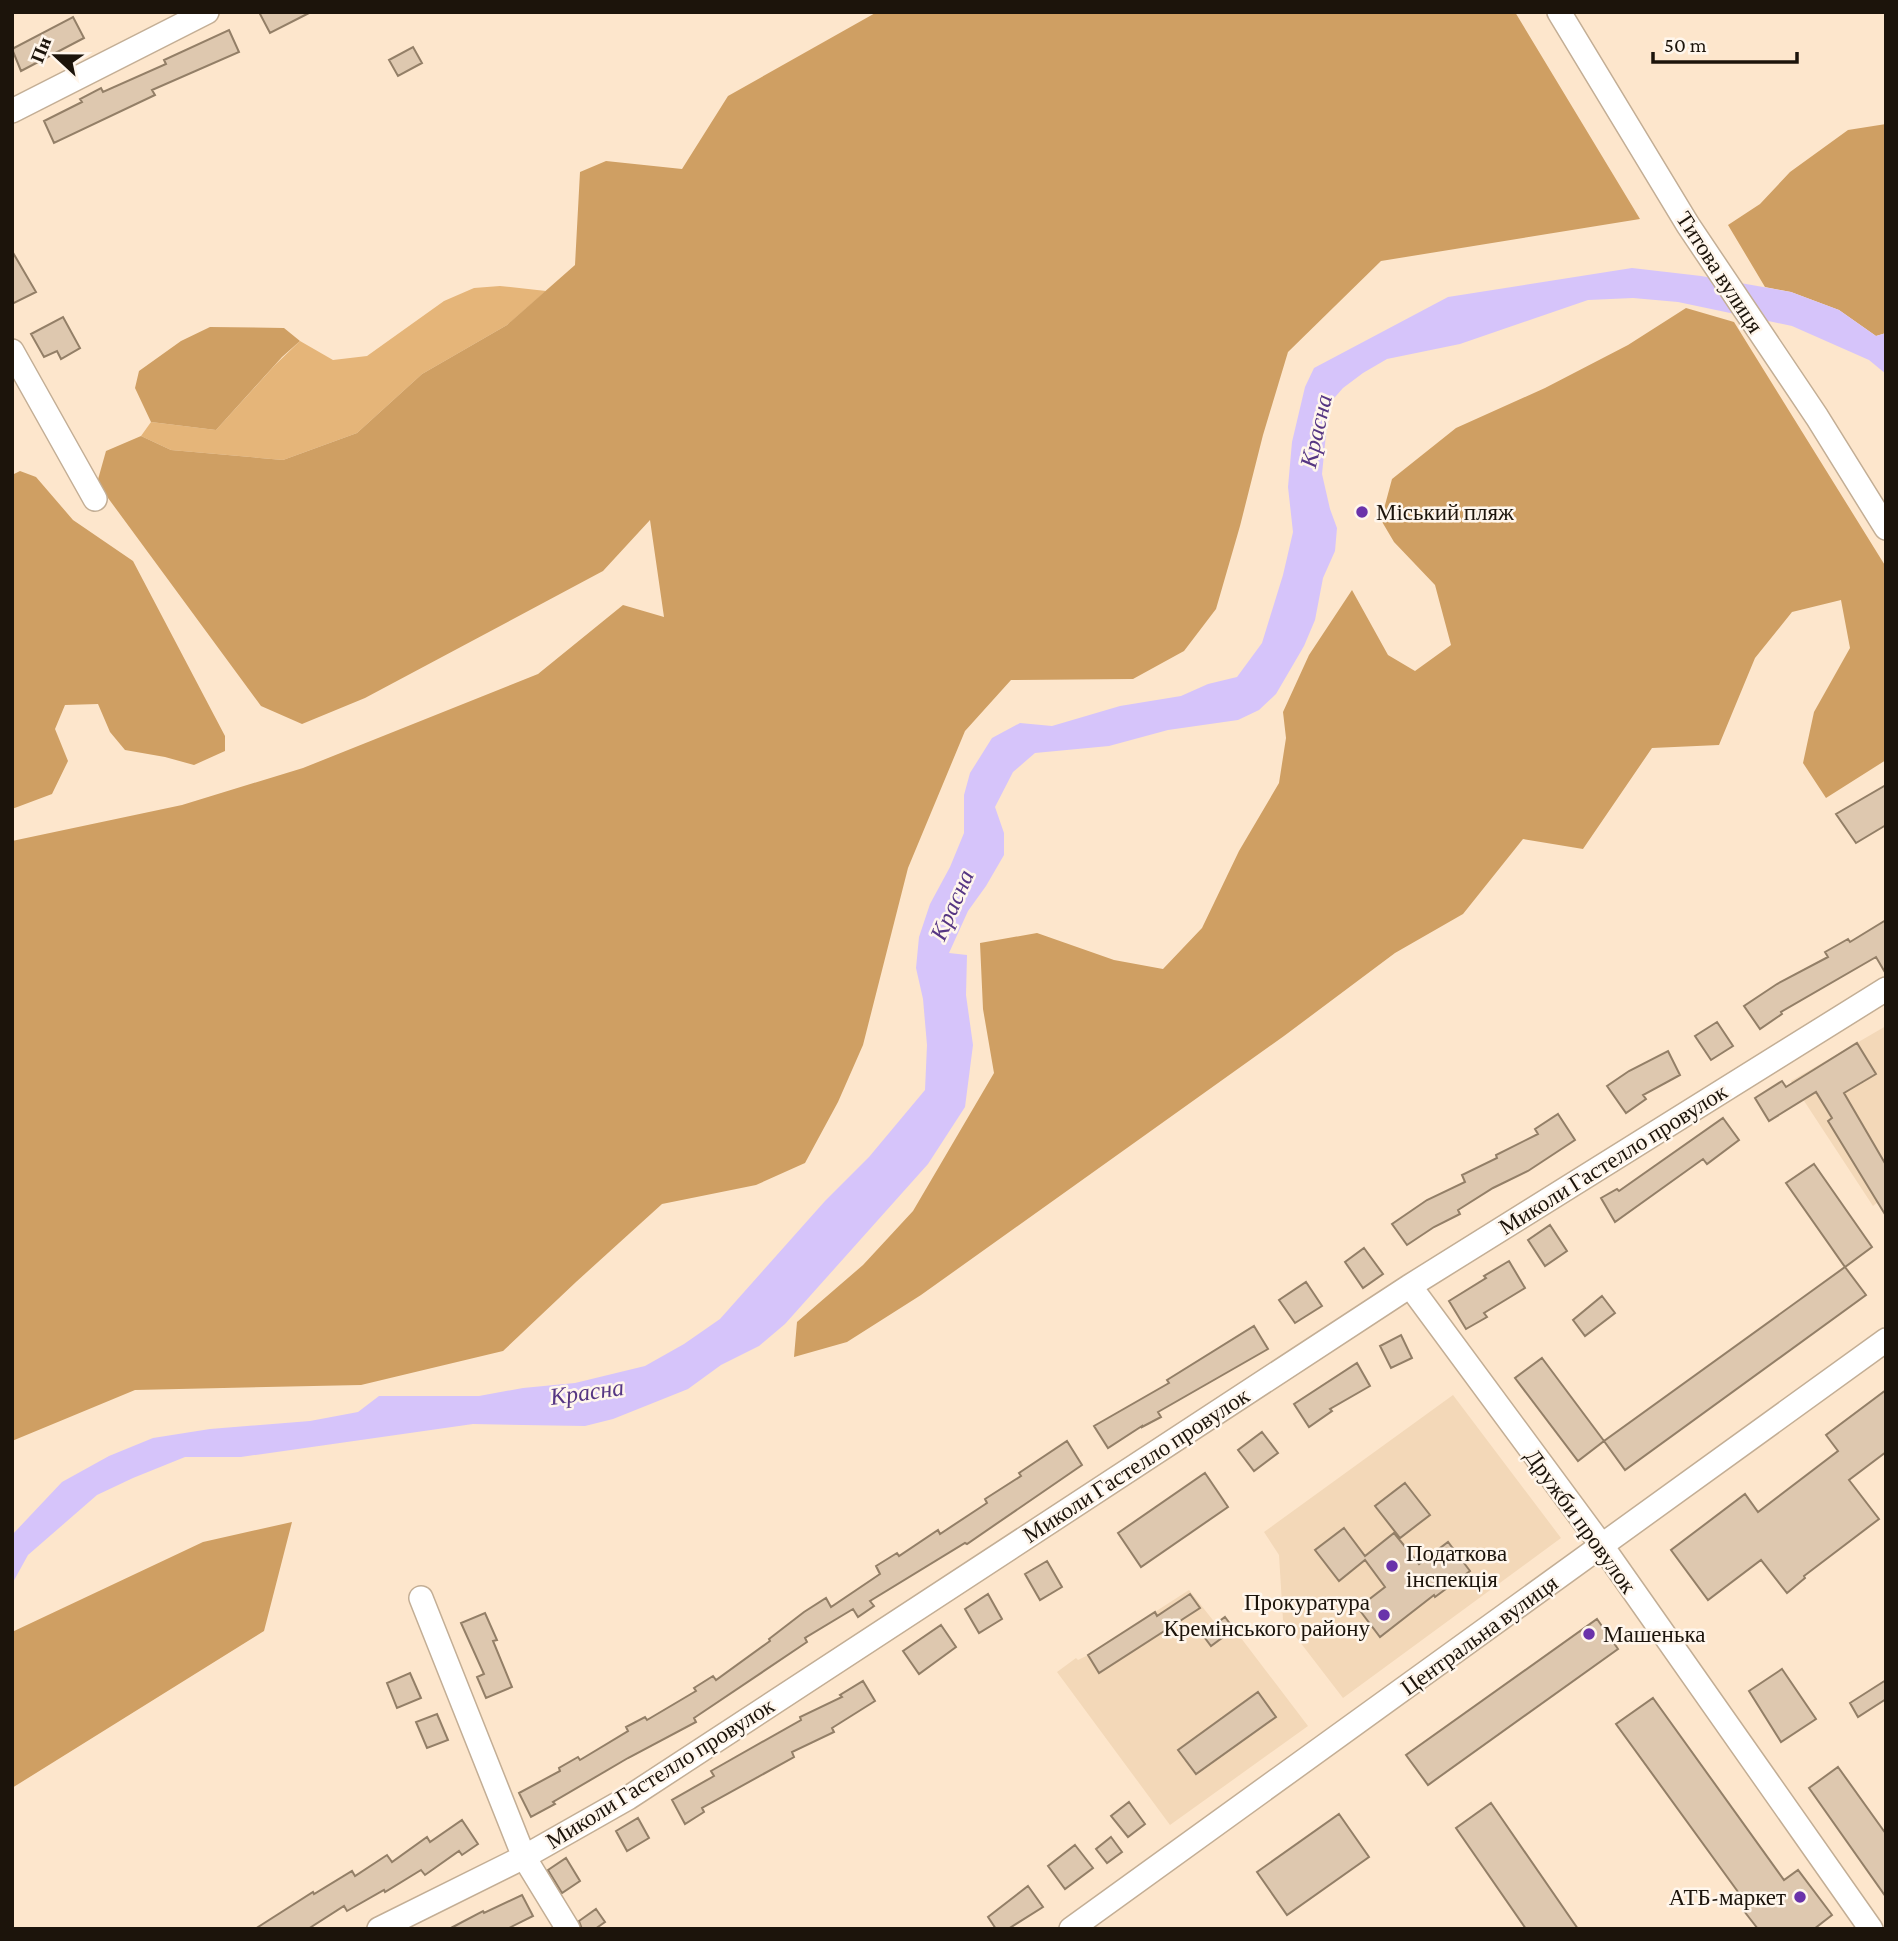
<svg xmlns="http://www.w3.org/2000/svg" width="1898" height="1941" viewBox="0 0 1898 1941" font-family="'Crimson Pro',serif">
	<rect width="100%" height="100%" fill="#fde6cc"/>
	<path fill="#f3d8b8" d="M1886,1026V1196L1873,1206L1791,1081Z
		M1453,1395L1561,1538L1343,1698L1283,1620L1279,1555L1264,1532Z
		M1189,1590L1216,1624L1225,1617L1308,1726L1170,1825L1057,1672L1076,1658L1078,1660L1088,1655Z"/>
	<path fill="#e5b579" d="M500,286L546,291L507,325L422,374L357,433L283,460L171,450L141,436L151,422L216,430L275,365L300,341L333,360L367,356L444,301L474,288Z"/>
	<path fill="#cf9f63" d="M877,12H1515L1640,219L1381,261L1288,352L1263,435L1240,526L1216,609L1184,651L1133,679L1011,680L965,731L908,868L863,1045L838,1102L805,1163L756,1185L662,1204L576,1282L503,1351L361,1385L135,1390L12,1441V841L182,805L303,768L538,674L623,605L664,617L650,520L603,571L365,698L302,724L261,706L97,483L106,451L141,436L171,450L283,460L357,433L422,374L507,325L575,265L580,172L606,161L682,169L728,96Z
		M1886,124V333L1876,336L1839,310L1791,292L1765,287L1728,225L1760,204L1790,172L1848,130Z
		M1686,308L1734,322L1886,567V760L1826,798L1803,763L1814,712L1850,648L1841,600L1792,612L1755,658L1719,745L1652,748L1583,849L1523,839L1463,914L1395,953L1284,1036L921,1295L847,1342L794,1357L797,1322L863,1265L913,1211L994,1073L983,1009L980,943L1037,933L1114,960L1163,969L1202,928L1239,851L1279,783L1286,738L1283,712L1309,655L1352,590L1388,655L1415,671L1451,645L1435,585L1394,542L1381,520L1392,479L1456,428L1545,388L1628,345Z
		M210,327L284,328L300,341L282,357L216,430L151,422L135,388L139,371L181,341Z
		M20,471L36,477L73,520L133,561L225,736V751L194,765L165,757L125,750L110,732L98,704L65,705L55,729L68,761L52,794L12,809V475Z
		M292,1522L264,1631L12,1788V1632L203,1542Z"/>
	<path fill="#d6c4fa" d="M1632,268L1701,276L1791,292L1839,310L1876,336L1886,333V374L1869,360L1792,326L1678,302L1633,298L1588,300L1460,344L1387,359L1363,373L1343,388L1329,404L1322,474L1330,509L1337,528L1335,551L1323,578L1315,620L1304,646L1276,694L1259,710L1238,720L1168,730L1109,746L1035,753L1013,772L995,807L1004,833V855L986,886L968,911L949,953L967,955L966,995L973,1045L965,1107L928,1164L785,1324L759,1346L721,1365L688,1389L613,1419L585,1426L473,1424L241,1457H185L133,1478L97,1495L28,1555L12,1584V1535L62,1482L109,1456L153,1438L210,1429L310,1421L358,1412L379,1396H479L523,1388L575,1383L645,1366L684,1344L720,1319L825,1201L869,1157L925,1090L927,1045L923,999L916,968L919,937L930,904L950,867L964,833V795L970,773L992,738L1020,723L1052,726L1120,706L1181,696L1208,684L1237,677L1262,643L1283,575L1293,532L1288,487L1292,442L1305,387L1314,368L1448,297Z"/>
	<path fill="#dec8af" stroke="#937f67" stroke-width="2" d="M259,12H311L270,33Z
		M73,17L84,38L21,71L12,49Z
		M229,30L239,52L152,90L155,95L54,143L44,121L82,102L80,99L101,88L103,92L166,64L164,60Z
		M413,47L422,63L398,76L389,60Z
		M12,251L36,292L12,304Z
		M63,317L80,348L61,359L57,351L44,357L31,334Z
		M1886,785V825L1856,843L1836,814Z
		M1886,920V974L1876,957L1781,1012L1782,1014L1760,1029L1744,1006L1777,984L1828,957L1825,952L1848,939L1850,942Z
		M1717,1022L1733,1046L1711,1060L1695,1036Z
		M1857,1043L1876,1074L1844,1093L1886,1165V1216L1828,1121L1832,1118L1816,1092L1769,1121L1755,1098L1782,1081L1786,1087Z
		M1668,1051L1680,1075L1643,1095L1646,1099L1626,1113L1607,1086L1629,1071Z
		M1558,1114L1575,1140L1528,1171L1493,1188L1458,1210L1460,1214L1434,1227L1407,1245L1392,1224L1427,1200L1465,1182L1462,1175L1497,1158L1496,1155L1538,1134L1535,1129Z
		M1723,1118L1739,1140L1707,1164L1703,1159L1615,1222L1601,1198L1617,1189L1619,1191Z
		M1814,1164L1872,1247L1845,1267L1786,1183Z
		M1550,1225L1567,1251L1545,1266L1528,1240Z
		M1364,1248L1383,1274L1363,1288L1345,1262Z
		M1509,1261L1525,1288L1484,1313L1487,1317L1466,1329L1449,1301L1486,1278L1484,1276Z
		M1845,1267L1866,1295L1625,1470L1604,1441Z
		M1306,1282L1322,1306L1295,1323L1279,1300Z
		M1602,1296L1615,1313L1585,1336L1573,1320Z
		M1254,1326L1268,1349L1158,1412L1161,1417L1142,1427V1426L1108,1448L1094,1426L1169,1383L1167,1380Z
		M1401,1335L1412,1358L1391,1368L1380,1346Z
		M1542,1358L1604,1441L1578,1461L1515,1378Z
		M1357,1363L1370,1386L1330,1409L1332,1411L1309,1427L1294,1404Z
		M1886,1390V1452L1849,1480L1879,1519L1804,1576L1805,1578L1787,1593L1761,1560L1708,1600L1671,1550L1745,1494L1758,1512L1838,1451L1826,1435Z
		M1262,1432L1278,1453L1254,1471L1238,1450Z
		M1067,1441L1082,1465L967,1544L965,1543L870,1601L874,1606L858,1617L853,1609L805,1638L807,1642L694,1718L696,1722L628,1758L553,1802L555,1804L531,1817L519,1793L560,1771L559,1768L578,1757L580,1760L628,1731L626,1727L645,1717L647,1720L696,1691L694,1688L713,1676L716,1680L770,1641L769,1639L804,1612L826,1598L831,1607L880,1574L876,1566L897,1553L899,1556L938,1530L940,1534L987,1503L985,1499L1021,1476L1019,1473Z
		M1205,1473L1228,1507L1141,1567L1118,1533Z
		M1405,1483L1430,1515L1400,1538L1375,1506Z
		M1344,1528L1365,1556L1394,1533L1419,1564L1448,1542L1470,1571L1435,1597L1434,1595L1380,1637L1358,1608L1385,1587L1365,1560L1339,1581L1315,1550Z
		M1047,1561L1062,1587L1040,1600L1025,1574Z
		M988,1594L1002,1619L979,1633L965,1609Z
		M1190,1594L1200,1608L1099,1673L1088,1655L1155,1612L1157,1616Z
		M485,1613L497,1640L493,1641L512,1687L486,1698L477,1677L484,1674L461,1623Z
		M1225,1617L1234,1629L1211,1646L1202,1634Z
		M1597,1619L1618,1649L1428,1785L1406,1755Z
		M941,1625L956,1647L919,1674L903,1651Z
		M1782,1669L1816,1719L1781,1742L1749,1691Z
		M410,1673L421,1698L397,1708L387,1683Z
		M1886,1680V1699L1858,1717L1850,1703Z
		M863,1681L875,1701L832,1728L834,1732L792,1752L794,1757L702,1808L704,1812L685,1824L672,1800L714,1776L711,1771L801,1720L800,1717L842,1697L840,1695Z
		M1258,1692L1276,1717L1196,1774L1178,1750Z
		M1653,1698L1784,1880L1798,1870L1832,1915L1814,1929H1758L1744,1911L1749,1907L1616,1724Z
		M437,1714L448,1740L427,1748L416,1722Z
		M1838,1767L1886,1834V1897L1809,1788Z
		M1129,1802L1145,1824L1128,1837L1111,1816Z
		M1491,1803L1578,1929H1526L1456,1828Z
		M1339,1814L1369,1857L1287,1915L1257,1872Z
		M638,1818L649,1838L627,1851L616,1831Z
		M462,1820L478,1844L462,1855L459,1851L425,1875L421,1870L385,1892L384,1890L347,1911L344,1906L308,1929H255L313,1892L314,1894L352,1871L355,1876L387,1855L392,1862L427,1837L430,1842Z
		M1111,1837L1122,1852L1107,1863L1096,1849Z
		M1075,1845L1093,1868L1065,1889L1048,1866Z
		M566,1858L580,1881L562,1893L548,1870Z
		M1028,1886L1043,1907L1008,1929H996L988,1917Z
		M522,1895L533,1916L507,1929H449L483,1911L484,1913Z
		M596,1909L605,1922L595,1929H582L579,1921Z"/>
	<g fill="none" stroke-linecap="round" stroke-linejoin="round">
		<g stroke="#c3ae95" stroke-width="26">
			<path id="minor" d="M1559,12L1688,225L1817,417L1886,528
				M12,111L207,12
				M12,351L95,499
				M1410,1286L1602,1546L1871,1929
				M421,1598L524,1857L568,1929
				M379,1929L524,1857L628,1798L1410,1286L1886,989
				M1071,1929L1886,1340"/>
		</g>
		<use href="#minor" stroke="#fff" stroke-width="23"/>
	</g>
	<g fill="#6a33aa" stroke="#fff6ec" stroke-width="2.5">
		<circle cx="1362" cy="512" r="7"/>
		<circle cx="1392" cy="1566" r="7"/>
		<circle cx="1384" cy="1615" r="7"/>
		<circle cx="1589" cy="1634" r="7"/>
		<circle cx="1800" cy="1897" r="7"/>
	</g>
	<g text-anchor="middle" stroke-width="5" stroke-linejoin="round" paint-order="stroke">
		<g font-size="23" fill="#1c140b" stroke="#fff6ec">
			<text transform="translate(1720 272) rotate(57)" y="8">Титова вулиця</text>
			<text transform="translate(1613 1159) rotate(-32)" y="8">Миколи Гастелло провулок</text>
			<text transform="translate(1136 1465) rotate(-33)" y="8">Миколи Гастелло провулок</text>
			<text transform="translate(1581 1521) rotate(54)" y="8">Дружби провулок</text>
			<text transform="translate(1479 1635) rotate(-36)" y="8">Центральна вулиця</text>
			<text transform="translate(660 1773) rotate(-32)" y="8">Миколи Гастелло провулок</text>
		</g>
		<g font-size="23" fill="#1c140b" stroke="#fff6ec" text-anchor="start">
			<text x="1376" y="520">Міський пляж</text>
			<text x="1406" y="1561">Податкова<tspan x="1406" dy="26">інспекція</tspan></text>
			<text x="1370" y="1610" text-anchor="end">Прокуратура<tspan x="1370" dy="26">Кремінського району</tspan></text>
			<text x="1603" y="1642">Машенька</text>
			<text x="1786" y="1905" text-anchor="end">АТБ-маркет</text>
		</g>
		<g font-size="24" font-style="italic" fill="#563683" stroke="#fff6ec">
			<text transform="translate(1316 431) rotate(-77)" y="8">Красна</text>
			<text transform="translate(952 905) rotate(-66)" y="8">Красна</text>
			<text transform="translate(587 1392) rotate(-8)" y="8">Красна</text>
		</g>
	</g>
	<rect width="1898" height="1941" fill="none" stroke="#1c140b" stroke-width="28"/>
	<g transform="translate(56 56) rotate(292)" stroke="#fff6ec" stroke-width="5" paint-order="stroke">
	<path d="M0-5L12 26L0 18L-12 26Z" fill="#1c140b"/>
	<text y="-10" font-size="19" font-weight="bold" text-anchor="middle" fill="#1c140b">Пн</text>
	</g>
	<path d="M1653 52v10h144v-10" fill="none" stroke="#1c140b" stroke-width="3.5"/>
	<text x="1664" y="52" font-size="21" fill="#1c140b" stroke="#fff6ec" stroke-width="5" paint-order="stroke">50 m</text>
</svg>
